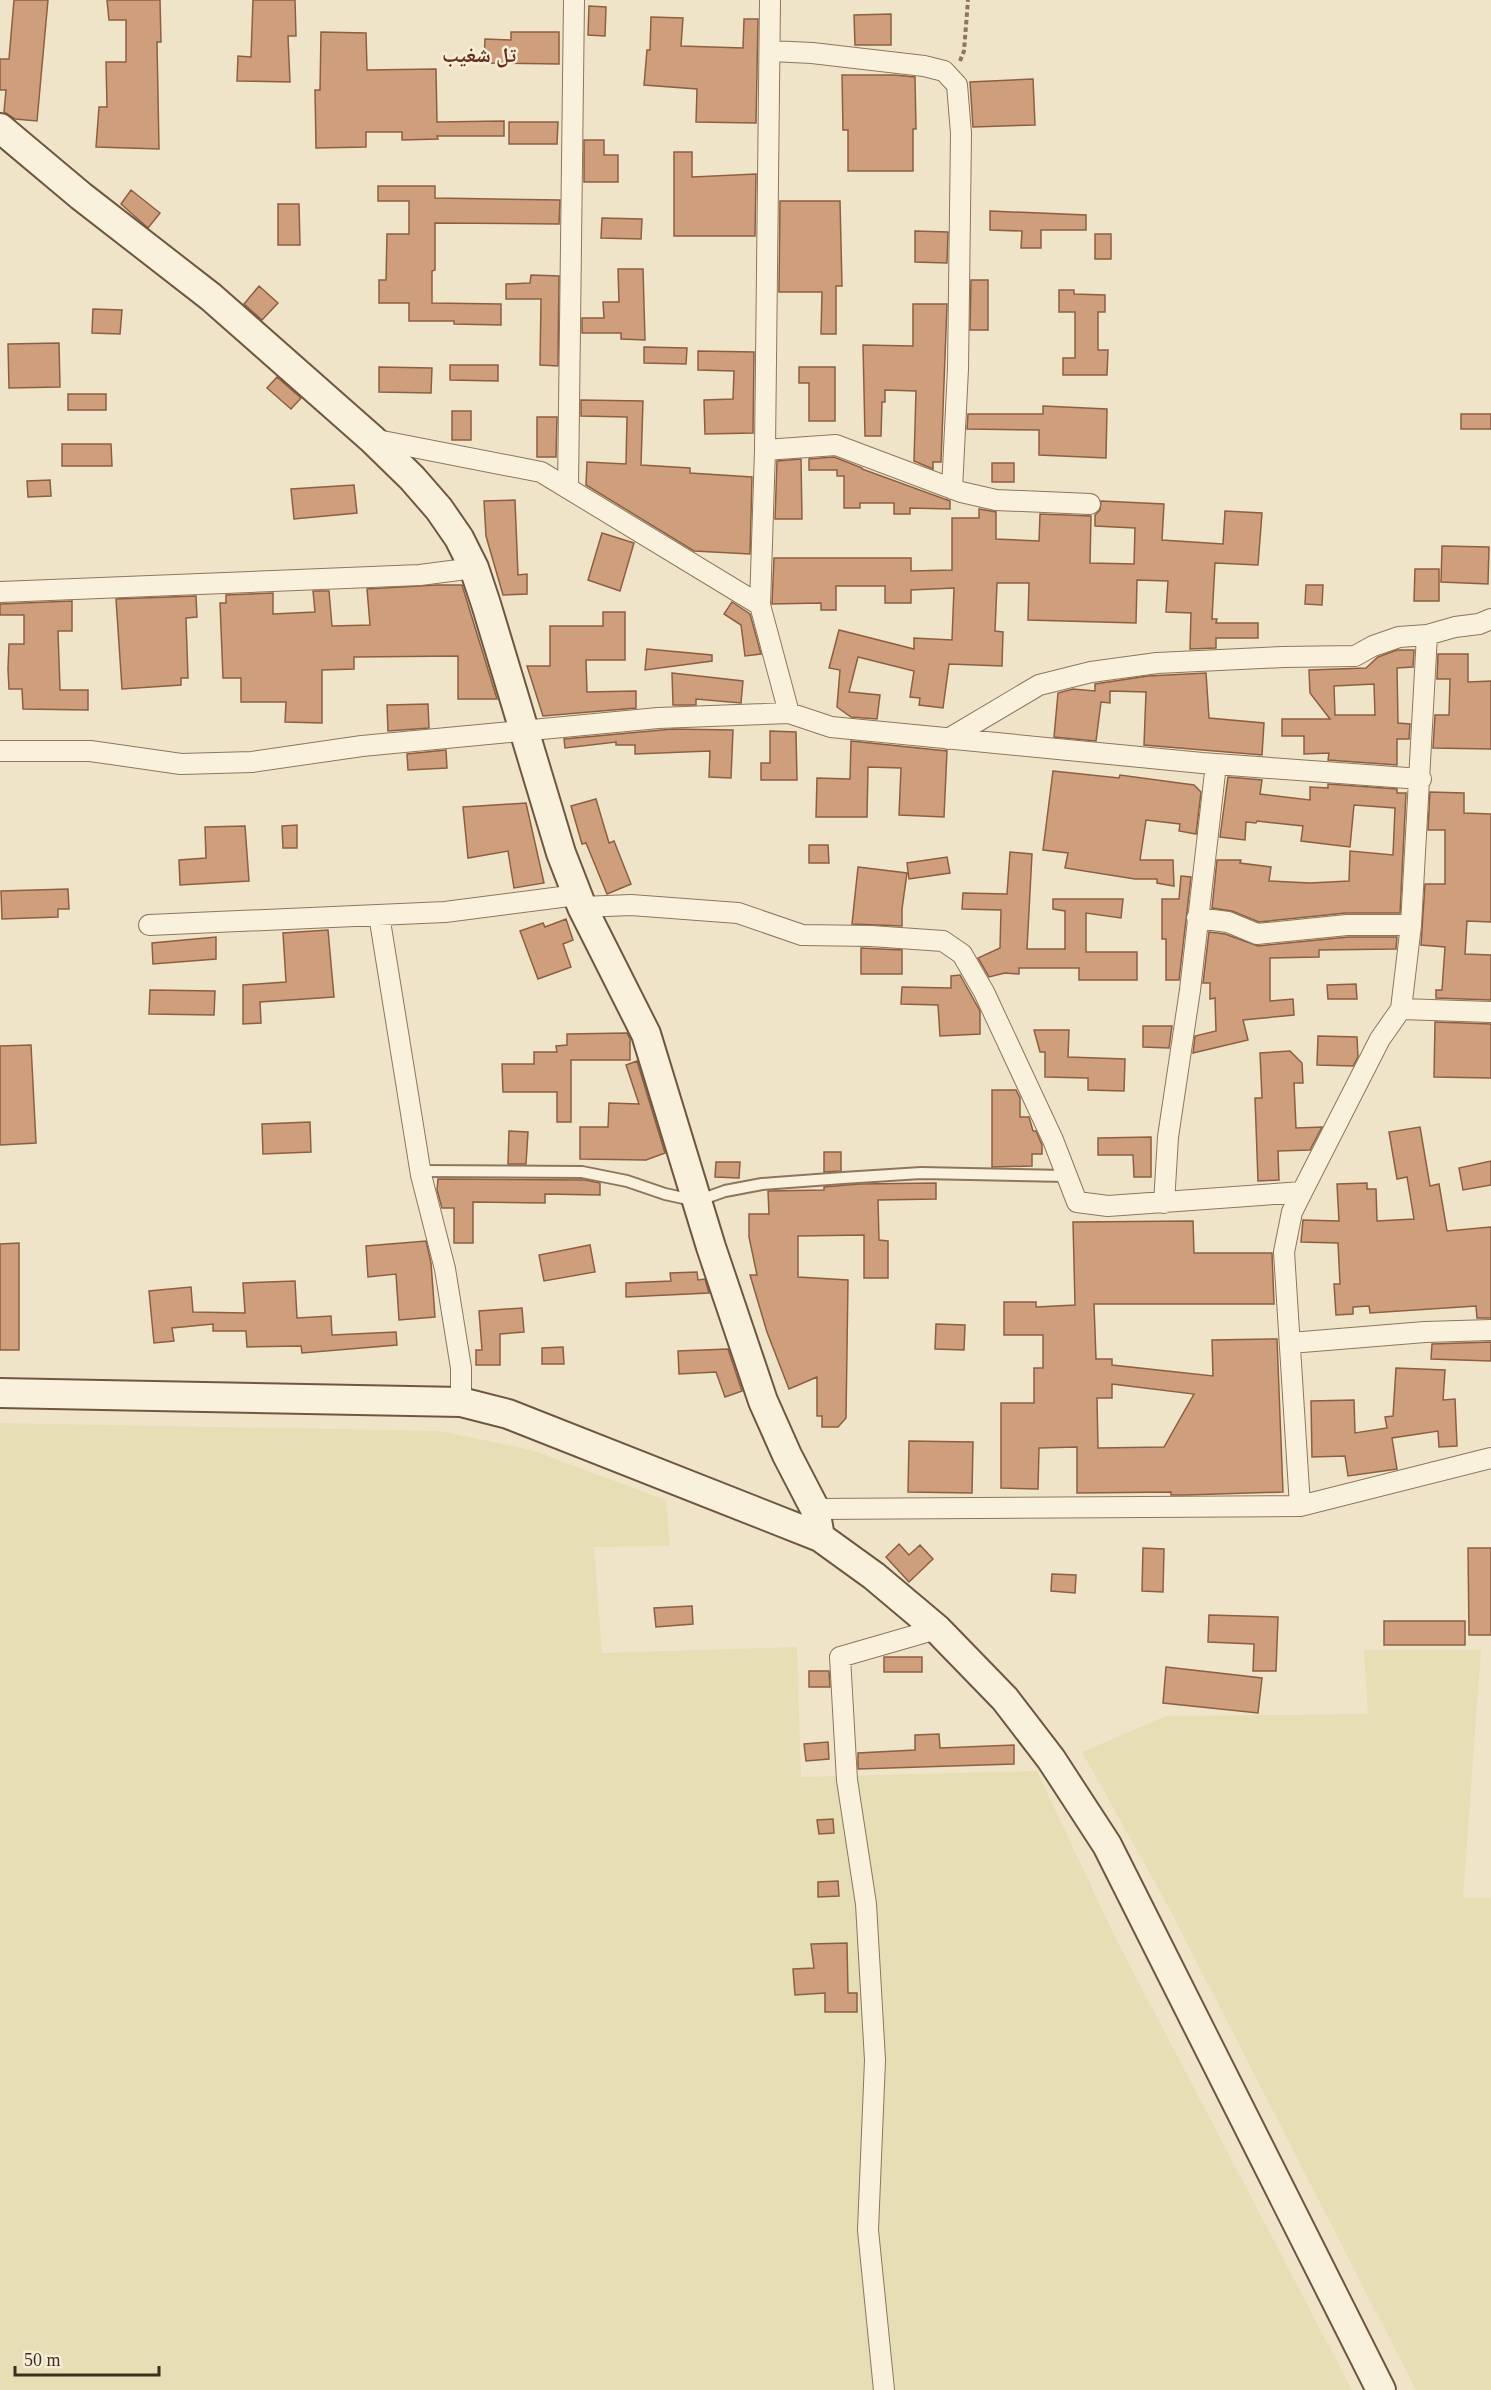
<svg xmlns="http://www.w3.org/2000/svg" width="1491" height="2390" viewBox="0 0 1491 2390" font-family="'Times New Roman','Noto Naskh Arabic',serif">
	<rect width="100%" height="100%" fill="#f0e4c8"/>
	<path fill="#e6deb5" d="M0,1423L440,1431L531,1450L666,1500L670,1546L594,1547L602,1653L797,1647L801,1777L1037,1771L1115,1937L1352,2390H0Z
		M1364,1650H1481L1463,1898H1491V2390H1416L1169,1908L1082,1752L1166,1716L1368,1714Z"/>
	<path fill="#cf9f7d" stroke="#8d5f41" stroke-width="1.5" fill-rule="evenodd" d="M14,0H48L37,121L15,119L4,112L6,90H0V59H9Z
		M107,0H160L161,42H157L159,149L96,147L99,107H107L106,62H126V20H109Z
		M253,0H295L296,36H288L290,82L237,81L238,56L251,57Z
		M589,6L606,7L605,36L588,35Z
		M891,14V45H855L854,15Z
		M651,17L683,18L681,46L743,48L744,19H758L756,123L696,122L697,89L644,85L647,50H650Z
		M321,32L366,33L367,70L436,69L437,122L504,121V136H437L438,139L402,140V132H366V147L316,148L315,90H320Z
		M511,32H559V64L484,63L485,39L511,40Z
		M842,75H894L915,77L916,129H913V171H848V130H843Z
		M1033,79L1035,125L973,127L970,82Z
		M509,122H558L557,144H509Z
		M584,140H604V155H618V182H584Z
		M674,152H692V177L756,174L755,236H674Z
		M378,186H435V198L560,200L559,224L435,223V270L432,271V303L501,304V325L454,324V321H409V303H379V280H386L387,234H409V201H378Z
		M131,190L160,213L148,228L121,204Z
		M780,201H840L842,286H836V334H821L822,292H779Z
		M278,204H299L300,245H278Z
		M990,211L1086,215V230H1041V248H1021L1022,231L990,230Z
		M602,218L642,219L641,239L601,238Z
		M915,231L948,232L947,263L915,262Z
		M1095,234H1111V259H1095Z
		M618,269H643L645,340L621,339V333H582V318H604L603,302H619Z
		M531,275L559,276L558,366L540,365L541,299H506V284L530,283Z
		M971,280H988V330H970Z
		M259,286L278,303L262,320L244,304Z
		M1059,290H1074V294L1105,295V312H1098V350H1108L1107,375H1063V358H1075V312H1059Z
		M913,304H947L941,462H933V469L914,461L916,391L885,390V402H882L881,436H865L863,345L913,346Z
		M93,309L122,310L120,334L92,333Z
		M59,343L60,387L9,388L8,344Z
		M644,347L687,348L686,364L644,363Z
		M698,351L754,352L753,433L705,434L704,400L733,399L734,371L698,370Z
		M450,365H498V381L450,380Z
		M379,367L432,368L431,393L379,392Z
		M799,367H835V421H809V383H799Z
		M277,377L301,398L291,409L267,388Z
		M68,394H106V410H68Z
		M581,400L643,401L641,465L690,468V473L752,477L750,554L694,551L586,485L587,462L626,464L627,417L581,416Z
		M1043,406L1107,409L1106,458L1039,455V430L967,429L968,414H1043Z
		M452,411H471V440H452Z
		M1461,414H1491V429H1461Z
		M537,417H557L556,457H537Z
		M62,444H111L112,466H62Z
		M834,457L862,468V469L950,501V509L910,508V514H894V503H860V508H844V476H837V470H809V459Z
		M801,459L802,519H775L777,461Z
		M992,463H1014V482H992Z
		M50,480L51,496L28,497L27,481Z
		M354,485L357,513L294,519L291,489Z
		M515,500L518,575L527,574V594L503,595L486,536L484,501Z
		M1101,501L1164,504L1162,540L1223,544L1225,511L1262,513L1258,565L1215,563L1212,619H1217L1216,623H1258V638H1216V648L1190,649L1191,613L1166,612L1168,581L1137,580L1136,623L1028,620L1029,583H997L995,631L1003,632L1002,666L949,664L943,708L919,705L920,698L910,697L914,671L858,657L849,692L880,695L877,719L851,717L837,707L840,670L829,668L839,630L914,649V638L952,640L954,588L911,590V603H885V586H836V610H821V603L772,604L774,558H911V571L952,570V518H979V509L996,512V539L1039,541L1040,514L1091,516L1090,563L1134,564L1135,528L1095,526V515L1100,510Z
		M602,533L634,543L620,591L588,580Z
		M1442,546L1489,547L1488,584L1441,582Z
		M1415,569H1439V601H1414Z
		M437,585H462L497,699H458V656L354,657V669L322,670V723L285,722L286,702H241V678H223L220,603H226V595L273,593V614L315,612L313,591H329L332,626L370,625L367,589Z
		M1306,585H1323L1322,605L1305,604Z
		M196,596L197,617L186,618L188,678H181V685L122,689L116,599Z
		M72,601V631H58L60,690H88V710L23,709L22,689H9L8,669L9,644H24V615H0V604Z
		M732,602L750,614L761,654L745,656L741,625L724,614Z
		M603,612H625V660H586L587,692L636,691V708L543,716L527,666H550V626H603Z
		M647,649L712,655V661L645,670Z
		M1397,650H1414L1413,667L1397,668L1398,723L1410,724L1409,739H1397V765L1328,760L1329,753L1304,754V736H1282V719H1330L1310,693L1309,670L1366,668L1378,657ZM1374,684L1375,715H1335L1334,686Z
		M1438,654H1468V682L1491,681V749L1433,748L1435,715H1449L1450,679H1437Z
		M672,673L743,681L741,703L696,699V705H673Z
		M1206,673L1209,718L1264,723L1262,755L1144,745L1146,692L1110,691V703L1101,702L1096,741L1054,737L1058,693L1073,689L1095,691V684L1148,676Z
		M428,704L429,728L388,731L387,705Z
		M673,729L733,730L731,778L709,777L710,751L635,754V745H616V742L565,748L564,739Z
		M770,731L796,732L797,780H761V763H770Z
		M851,741L947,751L944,817L899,815L901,768L868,767L867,817H816L817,778L850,779Z
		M446,750L447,768L408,770L407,754Z
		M1053,771L1119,778L1120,775L1194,785L1201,792L1196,834L1179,831L1180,824L1146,820L1140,860H1173L1174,886L1157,883V879H1135L1065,868L1068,853L1043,850Z
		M1228,777L1262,780L1260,794L1310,800V787L1328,788V784L1397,789V793H1406L1400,913H1346L1259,922L1232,911L1212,908L1217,860H1241L1240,863L1271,867L1269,881L1310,883L1349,881L1350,851L1393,855L1395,808L1354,805L1350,847L1301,841L1303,826L1257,821L1256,823L1246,822L1245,840L1220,837Z
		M1430,792L1464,793V813L1491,814V922L1467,921L1465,954L1491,955V1000L1436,998V990H1442L1445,947L1421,945L1425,884H1445V830H1428Z
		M596,799L609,843L614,841L631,884L607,894L586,843L582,844L571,806Z
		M526,803L544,883L514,888L508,851L468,858L463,807Z
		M297,825V848H283L282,826Z
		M245,826L249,881L180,885L179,860L206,858L205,827Z
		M809,845H828L829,863H809Z
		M1010,852L1032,854L1027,949H1065V911L1053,909V899H1123L1121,918L1086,913V952H1137V980H1079V968H1019V974L1005,973L989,977L978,958L1000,948L1001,910L962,909L963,893L1007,894Z
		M947,857L950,873L909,879L907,863Z
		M858,867L907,873L902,909V926L852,924Z
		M1181,876L1191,877L1179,980H1166V939H1162V899H1179Z
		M68,889L69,909H58V917L2,919L1,891Z
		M566,919L573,940L563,944L571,967L538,979L520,931L543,923L545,927Z
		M328,930L334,997L260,1002L261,1023L243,1024V985L286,982L283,933Z
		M1209,932L1225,934L1258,946L1348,937H1397L1396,949L1319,950V957L1270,958V1001L1293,999L1294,1015L1243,1020L1248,1040L1193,1053L1195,1036L1216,1031L1215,998L1210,999V983H1203Z
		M216,937V959L153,964L152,943Z
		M861,948L902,950V974H861Z
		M960,975L980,1011V1034L940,1036L938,1005L901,1004L902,987L951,988V976Z
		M1356,984L1357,999H1328L1327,985Z
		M150,990L215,991L214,1015L149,1014Z
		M1435,1022L1491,1024V1078L1434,1077Z
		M1143,1026H1172L1169,1048L1143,1047Z
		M1034,1030H1069L1068,1057L1125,1059L1124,1091L1088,1090V1078L1045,1077V1052H1040Z
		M627,1033L630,1039V1060H571V1122H557V1092H503L502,1064H534V1052H557L556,1046L567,1045V1034Z
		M1318,1036L1357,1037L1358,1057L1353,1066L1317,1065Z
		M31,1045L36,1143L0,1145V1046Z
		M1290,1051L1302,1063L1303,1083H1294L1296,1128L1322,1127L1310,1150L1278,1151L1279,1180L1258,1181L1255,1098H1262L1260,1053Z
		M637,1061L665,1153L646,1160L580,1159V1127H608L609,1103L639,1104L626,1065Z
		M992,1090H1016L1020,1098V1117H1029L1033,1131H1036L1042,1145V1154H1032V1166L992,1167Z
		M310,1122L311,1152L263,1154L262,1124Z
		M1420,1127L1430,1186L1439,1184L1447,1231L1491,1227V1318H1477L1476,1306L1370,1313L1369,1306L1353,1307V1314L1336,1315L1334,1284H1340L1338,1243L1301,1242L1303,1220L1339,1221L1337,1184L1367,1183V1189H1376L1377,1221L1414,1219L1407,1177L1397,1179L1389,1132Z
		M509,1131L528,1132L526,1164H508Z
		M1151,1137V1177H1134L1133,1155H1098V1138Z
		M824,1152H841V1171L824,1172Z
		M1491,1161V1185L1463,1190L1459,1168Z
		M716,1162H740L739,1178L715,1177Z
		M438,1179L585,1180L600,1183V1195L545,1194V1203L473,1202V1243H454V1208H442L437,1190Z
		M936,1183V1199L878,1200L879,1240L888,1241V1278H864V1235L798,1236V1277L848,1280L846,1418L838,1427H822V1416H817V1377L789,1389L767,1332L750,1275H757L749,1237V1214H769L768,1191L824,1190V1187L859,1184Z
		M1193,1221L1194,1253H1272L1274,1304H1094L1096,1359H1112V1365L1213,1376L1212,1340L1277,1339L1283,1492L1187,1495H1171V1492L1077,1493V1447L1039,1448L1038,1489L1001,1488V1403H1034V1368H1043V1335H1004V1302H1036V1307L1075,1305L1073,1222ZM1112,1384L1194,1394L1164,1447L1098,1448L1097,1398H1112Z
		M426,1241L431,1263L435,1317L399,1320L396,1274L368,1277L366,1246Z
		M19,1243V1350H0V1244Z
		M590,1245L595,1272L544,1281L539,1255Z
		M697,1272L698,1280L705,1279L709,1293L626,1297V1283L671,1281L670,1273Z
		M295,1281L297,1318L331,1316L332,1335L396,1332L397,1345L302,1353L301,1346L247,1347L246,1331H213V1324L172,1328L174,1341L154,1343L149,1291L191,1287L193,1312L245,1313L243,1283Z
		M522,1308L524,1332L500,1334V1365H476V1350H482L479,1311Z
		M936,1324L965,1325L964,1350L935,1349Z
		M1491,1342V1361L1431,1359L1432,1344Z
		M563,1347L564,1364H542V1348Z
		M728,1349L742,1391L725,1397L716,1372L679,1374L678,1351Z
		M1396,1368L1445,1370L1443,1400L1455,1399L1457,1446L1439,1447L1438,1431L1392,1438L1397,1469L1348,1476L1345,1456L1312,1457L1311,1401L1354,1400L1355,1433L1387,1428L1385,1417L1393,1416Z
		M909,1441L973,1442L972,1493L908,1492Z
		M899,1544L909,1555L920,1545L933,1559L909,1582L886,1557Z
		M1143,1548L1164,1549L1163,1592L1142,1591Z
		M1468,1548H1491V1635H1469Z
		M1052,1574L1076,1575L1075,1593L1051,1591Z
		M692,1606L693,1624L656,1627L654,1608Z
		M1209,1615L1278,1617L1276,1671H1253L1254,1644L1208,1642Z
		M1384,1621H1465V1645H1384Z
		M884,1657H922V1672H884Z
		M1166,1667L1262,1678L1258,1713L1163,1703Z
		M809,1671H829L830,1687H809Z
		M939,1734L940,1748L1014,1745V1764L858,1769V1753L915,1750V1735Z
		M828,1742L829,1759L806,1761L804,1744Z
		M833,1819L834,1833L819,1834L817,1820Z
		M838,1881L839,1896L818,1897V1882Z
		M847,1943L848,1993H857V2012H825V1993L795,1995L793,1969L814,1968L811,1944Z"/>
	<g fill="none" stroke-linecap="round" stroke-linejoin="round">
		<g stroke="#8d765c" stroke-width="14">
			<path id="lane" d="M421,1171L582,1172L627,1181L665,1194L697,1201L725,1191L762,1184L843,1178L921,1173L1066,1176"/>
		</g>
		<g stroke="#8d765c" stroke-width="22">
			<path id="street" d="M770,0L765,450L760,605L789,713
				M771,51L812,53L924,66L944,71L957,85L961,133L958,369L952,489
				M372,439L541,472L760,605
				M765,450L836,445L961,492L996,500L1090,504
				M568,488L574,0
				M0,592L420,575L474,568
				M948,739L1039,685L1091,672L1157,663L1283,657L1355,656L1373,646L1399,637L1427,635L1455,627L1479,624L1491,619
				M0,751H90L181,764L252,762L362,746L658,718L789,713L831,727L1202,763L1421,779
				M582,907L631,905L738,913L802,935L871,936L943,941L962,954L984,992L1053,1140L1077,1202L1108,1206L1302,1192
				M379,915L421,1175L445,1269L461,1368V1402
				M1197,918L1228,922L1257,934L1347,925H1411
				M149,925L445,912L577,895
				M1401,1009L1411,925L1427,635
				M1164,1203L1168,1137L1190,990L1216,764
				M1290,1343L1425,1332L1491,1330
				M1300,1506L1284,1252L1292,1212L1302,1192L1380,1039L1401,1009L1491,1012
				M815,1509L1300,1506L1491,1458
				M884,2390L868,2230L875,2060L866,1904L847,1780L840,1657L937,1629"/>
		</g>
		<g stroke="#6f573f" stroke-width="32">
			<path id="secondary" d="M0,128L81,196L211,297L372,439L412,478L439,509L459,538L474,568L486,604L561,853L582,907L646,1034L711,1247L763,1401L787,1455L815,1509L820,1537
				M0,1393L461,1402L508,1414L820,1537L874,1576L937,1629L1005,1699L1051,1759L1107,1845L1381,2390"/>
		</g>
		<path stroke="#8d765c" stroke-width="4" stroke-dasharray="4.5 3" stroke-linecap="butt" d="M960,61L964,51L968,0"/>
		<use href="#lane" stroke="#faf1dc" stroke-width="10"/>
		<use href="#street" stroke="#faf1dc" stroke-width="20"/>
		<use href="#secondary" stroke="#faf1dc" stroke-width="28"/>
	</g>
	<g text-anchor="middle" stroke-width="5" stroke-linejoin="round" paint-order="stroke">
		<g font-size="21" font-weight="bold" fill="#6b2e1e" stroke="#f7eed8">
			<text x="479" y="62">تل شغيب</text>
		</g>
	</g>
	<path d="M15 2366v9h144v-9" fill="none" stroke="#3d2e20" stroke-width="3"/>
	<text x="24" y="2366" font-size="18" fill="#3d2e20" stroke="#f7eed8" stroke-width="4.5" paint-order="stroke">50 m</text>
</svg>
